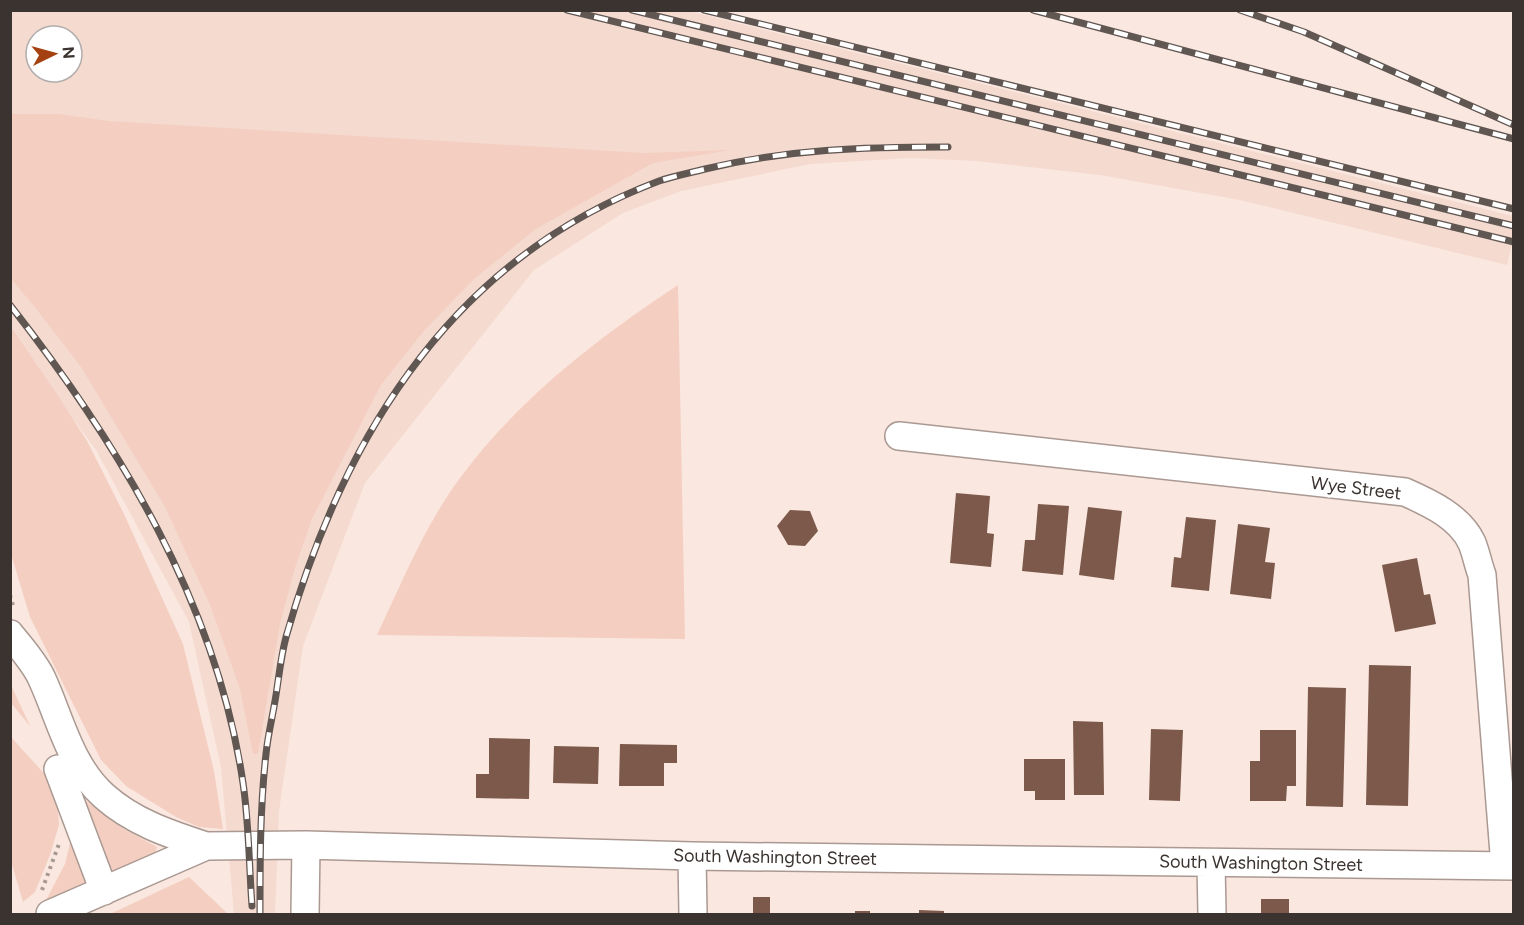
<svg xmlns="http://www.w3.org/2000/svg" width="1524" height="925" viewBox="0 0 1524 925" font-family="Figtree,sans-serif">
	<rect width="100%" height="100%" fill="#fae7df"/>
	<path fill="#f5dad0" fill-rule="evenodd" d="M10,11H689L1513,216V240L1507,265L1240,200L1100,175L976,161L910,158L810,164L681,191L623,213L534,270L365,483L303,646L279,811L275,914H234L221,767L189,622L96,450L11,334ZM36,36H72V72H36Z"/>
	<path fill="#f4cfc1" d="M10,114H58L109,121L644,153L730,150L653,163L536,229L474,279L423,332L381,385L312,519L295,568L280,624L258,754H253L240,689L210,605L165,507L81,367L34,306L11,279Z
		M678,285L685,639L377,635C402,582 425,525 460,478C518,399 598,338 678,285Z
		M11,327L59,397L87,441L124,514L183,644L214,771L223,829L199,827L176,817L126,786L101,760L30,617L11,554Z
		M11,685L30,726L11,703Z
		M11,737L50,780L57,801L59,825L50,855L35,892L23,902L11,861Z
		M77,794L122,828L157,847L155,854L112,873Z
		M72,835L91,885L43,906L65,864Z
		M189,877L226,912V914H110Z"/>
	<path fill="#7c594b" d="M956,493L990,496L987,533L994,534L991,567L950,563Z
		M1038,504L1069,506L1063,575L1022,571L1025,540H1035Z
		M1088,507L1122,511L1114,580L1079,575Z
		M790,510L810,511L818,531L805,546L788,545L777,526Z
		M1186,517L1216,520L1209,591L1171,587L1174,557L1181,558Z
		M1238,524L1270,528L1265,562L1275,563L1271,599L1230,594Z
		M1417,558L1424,595L1430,594L1436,624L1395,632L1382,565Z
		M1369,665L1411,666L1408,806L1366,805Z
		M1308,687L1346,688L1343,807L1306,806Z
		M1073,721L1103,722L1104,795H1074Z
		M1151,729L1183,730L1180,801L1149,800Z
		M1260,730H1296V786H1287L1286,801H1250V761H1260Z
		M489,738L530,739L529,799L476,798V774H489Z
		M620,744L677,745V763H664V786H619Z
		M554,746L599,747L598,784L553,783Z
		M1024,759H1065V800H1035V791H1024Z
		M753,897H770V914H753Z
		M1261,899H1289V914H1261Z
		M919,910L944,911V914H919Z
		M855,911H870V914H855Z"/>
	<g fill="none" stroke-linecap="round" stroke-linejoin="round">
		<g stroke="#aa9992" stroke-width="30">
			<path id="minor" d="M899,436L1405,492C1430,503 1460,517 1472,543C1476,553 1478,564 1482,575L1505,866
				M10,634C21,648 35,663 42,679C60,718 70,766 104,796C133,822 169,834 206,846
				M58,769L104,891
				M692,856L693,914
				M1211,863L1212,914
				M50,914L206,846L306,845L692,856L1514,866
				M305,914L306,845"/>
		</g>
		<path stroke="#a69892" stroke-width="4" stroke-dasharray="3 4.5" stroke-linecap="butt" d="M10,595L14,609
			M42,890L59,844"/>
		<use href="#minor" stroke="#fff" stroke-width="27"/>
		<g stroke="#605652" stroke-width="7">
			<path id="rail" d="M567,10L1514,242
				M632,10L1514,226
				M704,10L1514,209
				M1033,10L1514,139
				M1240,10L1304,32L1514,125
				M10,305C119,444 217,605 243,783C249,823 249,865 252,906
				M260,914C260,861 260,807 266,754C268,734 273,715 276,695C279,676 281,656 286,637C344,433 454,258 659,181C674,176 690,173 705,169C787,149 864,147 948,147"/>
		</g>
		<use href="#rail" stroke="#fff" stroke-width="4.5" stroke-dasharray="14" stroke-linecap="butt"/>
	</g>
	<g text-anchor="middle" stroke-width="6" stroke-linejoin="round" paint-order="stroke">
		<g font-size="18" fill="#3b3330" stroke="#fff">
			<text transform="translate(1356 488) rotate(7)" y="6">Wye Street</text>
			<text transform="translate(775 857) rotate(1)" y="6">South Washington Street</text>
			<text transform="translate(1261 863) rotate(1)" y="6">South Washington Street</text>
		</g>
	</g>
	<rect width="1524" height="925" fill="none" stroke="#3b3330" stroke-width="24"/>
	<g transform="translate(54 54) rotate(85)"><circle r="28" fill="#ffffff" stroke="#b1adac" stroke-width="1.5"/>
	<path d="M0-4.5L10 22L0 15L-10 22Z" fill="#a54110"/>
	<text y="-9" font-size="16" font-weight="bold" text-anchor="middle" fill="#3b3330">N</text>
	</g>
</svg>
